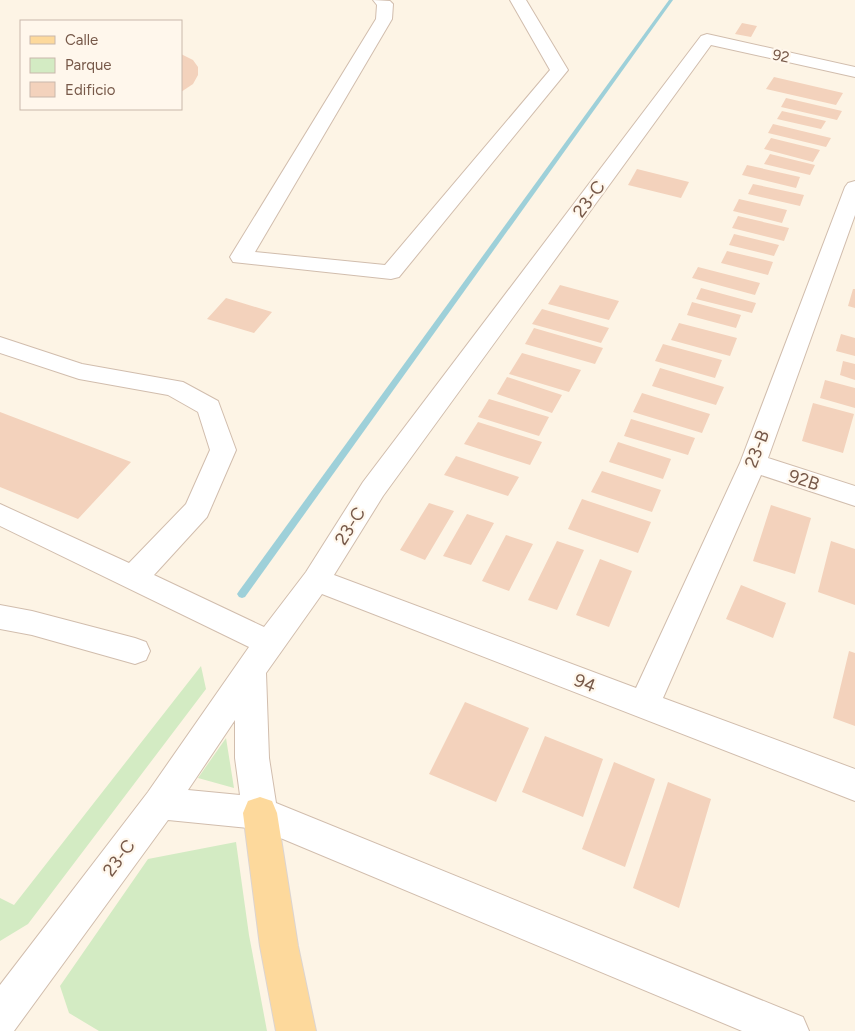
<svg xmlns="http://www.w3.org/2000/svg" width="855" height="1031" viewBox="0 0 855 1031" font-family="Figtree,sans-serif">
	<rect width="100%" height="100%" fill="#fdf4e5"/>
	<path fill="#d3ebc3" d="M201,666L206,689L28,924L0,941V898L14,905Z
		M226,738L234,788L198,778Z
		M236,842L249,935L267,1031H99L69,1013L60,986L148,859Z"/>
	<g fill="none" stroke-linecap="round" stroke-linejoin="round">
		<path fill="#9ed0d9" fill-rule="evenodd" d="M669,0H673L245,597L242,598L239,597L237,594L239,591Z"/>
	</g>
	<path fill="#f3d2bc" d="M742,23L757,26L751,37L735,34Z
		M181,54L193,60L198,67V75L193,84L181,92Z
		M774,77L843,93L836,105L766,89Z
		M786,98L842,111L837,120L781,107Z
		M782,111L826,121L821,129L777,119Z
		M773,124L831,138L826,147L768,133Z
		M771,138L820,150L813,162L764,149Z
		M770,154L815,165L810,175L764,164Z
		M747,165L800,177L796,188L742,175Z
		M637,169L689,182L681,198L628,185Z
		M753,184L804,195L800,206L748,194Z
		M739,199L787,210L782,223L733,211Z
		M738,216L789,228L784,241L732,228Z
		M734,234L779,245L774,256L729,245Z
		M727,251L773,262L768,275L721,263Z
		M698,267L760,283L755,295L692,278Z
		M560,285L619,301L609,320L548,304Z
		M701,288L756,303L752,313L696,299Z
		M853,289H855V308L848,306Z
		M226,298L272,312L254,333L207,319Z
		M692,302L741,315L736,328L687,315Z
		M542,309L609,328L601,343L532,324Z
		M679,323L737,338L730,356L671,340Z
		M534,328L603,348L595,364L525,344Z
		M841,334L855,338V356L836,351Z
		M663,344L722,360L715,378L655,361Z
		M522,353L581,370L569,392L509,374Z
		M843,361L855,364V380L840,375Z
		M660,368L724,387L716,405L652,386Z
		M507,377L562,395L552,413L497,394Z
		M825,380L855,388V408L820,398Z
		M642,393L710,414L702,433L633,412Z
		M489,399L549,417L539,436L478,417Z
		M813,403L854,414L843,453L802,441Z
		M0,412L131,462L78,519L0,487Z
		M631,419L695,438L688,455L624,436Z
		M478,422L542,442L530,465L464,444Z
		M618,442L671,459L663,479L609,462Z
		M456,456L519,477L508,496L444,475Z
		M602,471L661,490L652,512L591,492Z
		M582,499L651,522L638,553L568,529Z
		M429,503L454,511L425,560L400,550Z
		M771,505L811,518L795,574L753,561Z
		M467,514L494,523L471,565L443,556Z
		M506,535L533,544L509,591L482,581Z
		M557,541L584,550L557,610L528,600Z
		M831,541L855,549V605L818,592Z
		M600,559L632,571L609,627L576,615Z
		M741,585L786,603L773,638L726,619Z
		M849,651L855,653V726L833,718Z
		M465,702L529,728L496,802L429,774Z
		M545,736L603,759L583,817L522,792Z
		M614,762L655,779L625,867L582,849Z
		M668,782L711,799L679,908L633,888Z"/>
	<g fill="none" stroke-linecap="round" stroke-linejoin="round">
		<g stroke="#d1bdad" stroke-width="2">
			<path id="minor" d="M373,0L390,1L393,4L392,19L255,252L385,265L550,70L510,0H526L568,70L399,277L391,279L233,262L230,257L376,19L377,5Z
				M707,34L855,67V77L711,45L383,496L334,575L636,688L740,463L845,187L848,183L855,181V215L768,458L855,486V506L761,475L663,698L855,769V801L322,594L266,673L269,758L276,803L803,1017L809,1031H742L259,829L168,820L14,1031H0V985L148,792L249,647L0,526V504L129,563L186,504L210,450L198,412L168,395L79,379L0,353V337L82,364L183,382L218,401L236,450L207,517L154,575L264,627L306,572L363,482L701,36ZM235,720V758L240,795L188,790Z
				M0,605L32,611L135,638L146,642L150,651L146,660L135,664L32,635L0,629Z"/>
		</g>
		<g stroke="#dcd4d0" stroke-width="2">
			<path id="major" d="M260,797L272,801L277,813L298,946L316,1031H276L260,946L243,813L248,801Z"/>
		</g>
		<use href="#minor" fill="#fff" fill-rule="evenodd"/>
		<use href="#major" fill="#fdd99c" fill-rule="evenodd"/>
	</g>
	<g text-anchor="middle" stroke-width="4.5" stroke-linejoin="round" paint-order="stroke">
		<g font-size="15" fill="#775949" stroke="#fff7ec">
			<text transform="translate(781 56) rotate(12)" y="5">92</text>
		</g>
		<g font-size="18" fill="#775949" stroke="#fff7ec">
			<text transform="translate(589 199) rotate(-53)" y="6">23-C</text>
			<text transform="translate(757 449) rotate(-69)" y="6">23-B</text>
			<text transform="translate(804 480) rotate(18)" y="6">92B</text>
			<text transform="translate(350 526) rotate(-58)" y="6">23-C</text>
			<text transform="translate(585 683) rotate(21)" y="6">94</text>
			<text transform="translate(119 858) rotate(-53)" y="6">23-C</text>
		</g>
	</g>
	<rect x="20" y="20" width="162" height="90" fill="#fff7ec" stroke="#c9b8ab"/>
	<rect x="30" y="36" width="25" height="8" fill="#fdd99c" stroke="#c9b8ab"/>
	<text x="65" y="45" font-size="15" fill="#775949">Calle</text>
	<rect x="30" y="58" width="25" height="15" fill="#d3ebc3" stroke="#c9b8ab"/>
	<text x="65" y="70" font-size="15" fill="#775949">Parque</text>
	<rect x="30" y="82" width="25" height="15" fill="#f3d2bc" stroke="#c9b8ab"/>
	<text x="65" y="95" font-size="15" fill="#775949">Edificio</text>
</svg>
